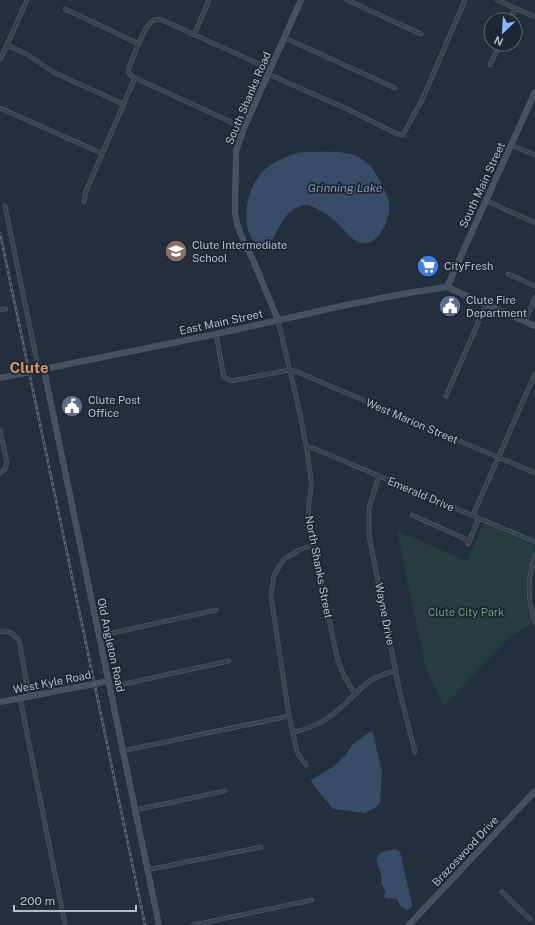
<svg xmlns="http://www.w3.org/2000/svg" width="535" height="925" viewBox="0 0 535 925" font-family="'Public Sans',sans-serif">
	<rect width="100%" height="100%" fill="#242f3e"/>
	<path fill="#263c3f" d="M484,523L535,546C525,574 523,595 532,624L509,638L444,706L426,668L397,531L467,561Z"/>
	<path fill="#394c67" d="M312,152C328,152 350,150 363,160C366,162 370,165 372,168C376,173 386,192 388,198C393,213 382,244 363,243C351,242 343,227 334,220C328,215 321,211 314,207C311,206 308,204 305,205C284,208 279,230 269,246L263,248C238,236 245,196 258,177C265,167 282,157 294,154C299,152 306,152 312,152Z
		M370,732L373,733L382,772L380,803L376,807L365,813L333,809L312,783L311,780L333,767L345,756L353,744Z
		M396,849L400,852L412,904V907L407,910L400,906L397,899L385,898L384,895L386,892L381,883C386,867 360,854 396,849Z"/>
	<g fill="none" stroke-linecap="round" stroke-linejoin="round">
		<g stroke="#565f6c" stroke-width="4.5">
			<path id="street" d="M347,0L421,34
				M497,0L535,17
				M65,9L139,44
				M510,20L515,8
				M194,35L209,0
				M285,38L395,88
				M7,45L28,55L53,72L123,104
				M0,60L27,0
				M490,65L500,44
				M268,74L345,108L397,134L403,135L422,100L465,0
				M0,108L101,153
				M244,128L131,76L128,71C132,60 143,29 151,22C154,18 158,19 162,20L270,69
				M511,145L535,155
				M485,200L535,223
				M84,202L86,191L135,78
				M5,206L37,362L43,369
				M508,274L535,286
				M0,310L6,309
				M278,320C290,373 305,426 311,480C312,492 307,504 309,516C312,545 320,574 326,602C333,634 334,667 355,693
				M525,322L535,297
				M216,334L224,377L231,381L289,370L295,371L535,473
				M446,396L486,305
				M0,430L7,463L5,469L0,473
				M306,448H313L535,542
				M379,476L369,508V535L399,689L415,752
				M412,515L470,541
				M473,515L535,374
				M468,544L479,518
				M535,555C527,578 527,600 535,623
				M0,632C9,630 13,633 19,640L29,696
				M99,636L216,610
				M110,687L229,661
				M20,698L65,924
				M294,732C315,728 332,717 347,702C355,694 363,685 373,679C380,675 388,673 396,670
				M122,751L289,716
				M306,765L298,754L296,747L289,716L271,596L274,575L284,559L299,550L307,547L313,546
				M135,810L225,791
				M147,870L261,847
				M502,892L530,919
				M193,925L312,900"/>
		</g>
		<g stroke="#565f6c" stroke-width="6">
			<path id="secondary" d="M447,287L535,92
				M447,287L535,326
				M278,320L253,260L244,242L237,224L235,212L236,151L244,128L301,0
				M44,370L159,925
				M0,378L216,334L351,304L408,293L447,287
				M0,702L109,681
				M409,925L535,791"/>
		</g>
		<use href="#street" stroke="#38414e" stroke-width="3.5"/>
		<use href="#secondary" stroke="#465061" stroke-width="5.5"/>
		<g stroke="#5a6575" stroke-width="2.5">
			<path id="rail" d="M0,233L145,925"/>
		</g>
		<use href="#rail" stroke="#1d2633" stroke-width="1" stroke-dasharray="3" stroke-linecap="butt"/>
	</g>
	<defs>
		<g id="school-disc" transform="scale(1.15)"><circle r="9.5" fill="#8d6e63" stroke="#1d2633"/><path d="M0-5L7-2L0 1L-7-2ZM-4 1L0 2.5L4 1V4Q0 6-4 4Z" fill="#fff"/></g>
		<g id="supermarket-disc" transform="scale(1.15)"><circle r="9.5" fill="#3f7fe0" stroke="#1d2633"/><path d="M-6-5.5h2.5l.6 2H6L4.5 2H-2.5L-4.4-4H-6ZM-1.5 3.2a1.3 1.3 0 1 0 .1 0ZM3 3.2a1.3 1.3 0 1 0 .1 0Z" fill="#fff"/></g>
		<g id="civic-disc" transform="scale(1.15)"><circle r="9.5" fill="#5c6f8a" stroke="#1d2633"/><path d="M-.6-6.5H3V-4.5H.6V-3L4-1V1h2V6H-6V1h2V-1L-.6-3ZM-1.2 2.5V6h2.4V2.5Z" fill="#fff"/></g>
	</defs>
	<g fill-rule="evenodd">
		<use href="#school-disc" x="176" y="251"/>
		<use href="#supermarket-disc" x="428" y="266"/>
		<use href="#civic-disc" x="450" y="306"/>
		<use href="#civic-disc" x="72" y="406"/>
	</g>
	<g text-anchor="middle" stroke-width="3.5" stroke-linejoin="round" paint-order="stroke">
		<g font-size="11" fill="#b4bcc9" stroke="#1d2633">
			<text transform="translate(248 98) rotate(-67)" y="4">South Shanks Road</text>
			<text transform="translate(482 185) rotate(-65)" y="4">South Main Street</text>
			<text transform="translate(221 322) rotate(-12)" y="4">East Main Street</text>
			<text transform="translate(412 421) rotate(23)" y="4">West Marion Street</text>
			<text transform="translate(421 494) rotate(23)" y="4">Emerald Drive</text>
			<text transform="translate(319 567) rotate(79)" y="4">North Shanks Street</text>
			<text transform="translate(385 614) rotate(79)" y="4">Wayne Drive</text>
			<text transform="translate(111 645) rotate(78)" y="4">Old Angleton Road</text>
			<text transform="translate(52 682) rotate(-11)" y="4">West Kyle Road</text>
			<text transform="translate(465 851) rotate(-47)" y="4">Brazoswood Drive</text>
		</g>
		<g font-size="11" fill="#b4bcc9" stroke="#1d2633" text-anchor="start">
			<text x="192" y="249">Clute Intermediate<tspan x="192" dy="13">School</tspan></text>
			<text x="444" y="270">CityFresh</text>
			<text x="466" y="304">Clute Fire<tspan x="466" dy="13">Department</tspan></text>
			<text x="88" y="404">Clute Post<tspan x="88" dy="13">Office</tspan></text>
		</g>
		<g font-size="11" fill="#6b9a76" stroke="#1d2633">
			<text x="466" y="616">Clute City Park</text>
		</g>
		<g font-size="12" font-style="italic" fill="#7c92b1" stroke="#1d2633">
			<text x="345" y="192">Grinning Lake</text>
		</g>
		<g font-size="15" font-weight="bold" fill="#d59563" stroke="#1d2633">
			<text x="29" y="373">Clute</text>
		</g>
	</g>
	<g transform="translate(503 32) rotate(205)"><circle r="19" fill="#1d2633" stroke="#59626f"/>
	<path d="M0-3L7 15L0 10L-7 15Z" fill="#8ab4f8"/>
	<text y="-6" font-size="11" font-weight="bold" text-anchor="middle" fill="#b4bcc9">N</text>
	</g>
	<path d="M14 905v6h122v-6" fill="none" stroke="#b4bcc9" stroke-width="2"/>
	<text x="20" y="905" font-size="12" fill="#b4bcc9" stroke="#1d2633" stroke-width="3" paint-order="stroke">200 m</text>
</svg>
